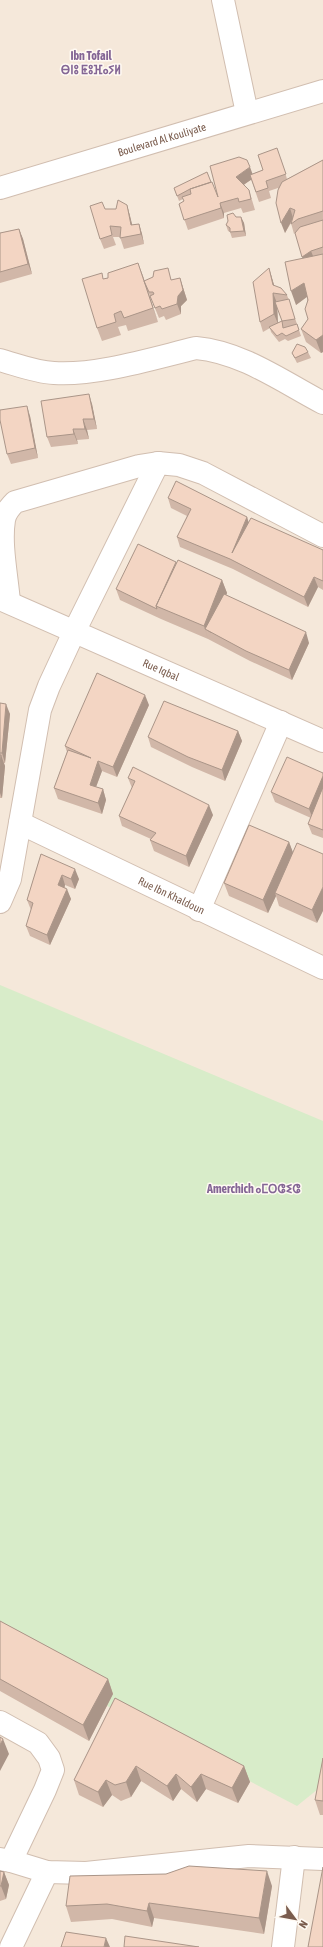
<svg xmlns="http://www.w3.org/2000/svg" width="323" height="1947" viewBox="0 0 323 1947" font-family="'Asap Condensed','Noto Sans Tifinagh',sans-serif">
	<rect width="100%" height="100%" fill="#fdf6ec"/>
	<path fill="#f5e8da" d="M0,0H323V1947H0Z"/>
	<path fill="#d8ecc9" d="M0,985L323,1121V1785L297,1806L120,1713L0,1646Z"/>
	<g fill="none" stroke-linecap="round" stroke-linejoin="round">
		<g stroke="#d1beb0" stroke-width="24">
			<g id="minor">
				<path d="M223,0L247,113"/>
				<path id="s1" d="M0,188L323,91"/>
				<path d="M0,360C18,365 35,372 54,373C96,376 154,358 196,348C242,352 283,382 323,403"/>
				<path id="s2" d="M0,599L323,741"/>
				<path d="M9,602C7,577 0,544 4,520C5,513 10,507 15,502L139,466L158,463"/>
				<path id="s3" d="M20,823L323,968"/>
				<path d="M0,902L10,879L40,710L49,686L75,630L158,463L179,465L203,473L323,536"/>
				<path d="M199,910L281,722"/>
				<path d="M0,1722L38,1743L49,1758L53,1770L45,1790L11,1861"/>
				<path d="M0,1859L11,1861L47,1872L86,1873L249,1856L323,1859"/>
				<path d="M11,1947L47,1872"/>
				<path d="M283,1947L294,1857"/>
			</g>
		</g>
		<use href="#minor" stroke="#fff" stroke-width="22"/>
	</g>
	<path fill="#d1b7a8" fill-rule="evenodd" d="M281,159L287,179L323,160V352L321,353L306,342L301,329L308,319L307,297L296,305L303,258L295,233L294,234L291,223L285,233L278,188L269,191L271,198L259,202L251,179L244,185L249,190L255,210L243,213L241,208L224,213V218L188,230L179,204L184,201L183,199L179,201L174,188L211,182L218,197L252,174L263,170Z
		M127,205L130,216L132,225L139,224L142,234L144,244L124,249L120,237H113L116,245L104,249L100,239L105,209H116Z
		M236,217H241L244,223L246,236L232,238L230,232L228,231L226,225Z
		M19,229L23,239L32,274L0,283V233Z
		M269,268L274,285L287,295L297,324L301,336L288,341L285,339L279,342L271,332L270,328L263,332L260,322ZM277,307L282,321L278,323Z
		M108,278L144,281L172,280L180,278L187,300L181,306V314L166,320L164,316L159,318L145,284L158,322L128,331L126,325L118,327L121,335L102,341L97,328L104,279Z
		M308,352L311,358L297,363L292,353Z
		M92,404L97,429L87,430L89,439L77,440L78,444L51,447L47,437Z
		M30,416L38,458L11,464L7,454Z
		M168,498L247,517L249,523L323,550V590L318,587L308,607L233,569L180,547L177,537L187,516L171,508Z
		M176,562L222,580L227,593L226,595L309,643L292,680L250,661L208,639L161,619L120,600L116,589Z
		M0,703L10,714L5,763H4L5,766L2,798H0Z
		M149,705L117,777L102,771L96,787L103,789L106,800L102,814L58,799L54,788L67,752L65,746Z
		M238,731L242,741L225,781L192,767L151,747L148,737Z
		M323,773V838L312,834L308,824L311,818L275,802L271,792Z
		M128,778L213,815L189,867L154,851L150,840L151,839L122,826L119,816L132,788Z
		M289,842L317,923L279,906L276,896L268,913L229,896L224,883Z
		M41,854L79,879L75,889L65,885V887L71,899L50,945L30,936L26,926L31,910L27,900Z
		M0,1621L108,1679L113,1694L89,1741L0,1691Z
		M115,1698L244,1766L250,1782L238,1803L206,1789L197,1802L181,1789L173,1801L141,1781L131,1797L121,1801L112,1795L103,1807L79,1795L74,1780Z
		M323,1758V1815H320L315,1800Z
		M0,1871L4,1872L9,1885L6,1899L0,1901Z
		M166,1874L272,1886L264,1934L154,1918L152,1927L112,1919L71,1922L66,1906Z"/>
	<path fill="#aa9588" d="M250,167L254,178L240,187L236,177Z
		M220,203L224,213V218L221,208Z
		M127,205L130,216L135,236L131,225Z
		M290,208L293,218L285,233L281,223Z
		M241,217L244,223L246,236L244,231Z
		M139,224L142,234L144,244L141,234Z
		M19,229L23,239L32,274L28,264Z
		M311,251L315,261L306,267L302,257Z
		M138,263L143,276L158,322L153,308Z
		M269,268L272,278L277,295L273,285Z
		M180,278L187,300L181,306V314L177,304Z
		M304,283L308,296L296,305L291,291Z
		M273,293L277,303L278,324L274,314Z
		M323,335V352L321,353L316,340Z
		M89,394L92,404L97,429L94,419Z
		M27,406L30,416L38,458L35,448Z
		M83,419L87,430L89,439L85,429Z
		M73,429L77,440L78,444L74,434Z
		M247,517L250,528L232,553Z
		M314,577L318,587L308,607L304,597Z
		M222,580L227,593L211,633L205,629L208,639L204,626Z
		M306,632L309,643L292,680L289,670Z
		M145,695L149,705L117,777L113,767Z
		M6,704L10,714L5,763L2,753Z
		M238,731L242,741L225,781L222,770Z
		M1,755L5,766L2,798L0,793V767Z
		M98,761L102,771L93,795L90,785Z
		M323,776V795L313,819L309,809Z
		M103,789L106,800L102,814L98,803Z
		M209,805L213,815L189,867L186,856Z
		M289,842L294,855L275,893L276,896L268,913L263,900Z
		M75,869L79,879L75,889L71,879Z
		M62,875L65,885L62,895L58,885Z
		M323,887V911L317,923L312,910Z
		M67,889L71,899L50,945L47,935Z
		M108,1679L113,1694L89,1741L83,1725Z
		M3,1739L9,1754L0,1771V1745Z
		M136,1766L141,1781L131,1797L126,1782Z
		M244,1766L250,1782L238,1803L232,1788Z
		M176,1774L181,1789L173,1801L167,1786Z
		M201,1774L206,1789L197,1802L191,1787Z
		M106,1780L112,1795L103,1807L98,1792Z
		M267,1871L272,1886L264,1934L259,1918Z
		M4,1872L9,1885L6,1899L1,1886Z
		M149,1903L154,1918L152,1927L147,1911Z
		M106,1938L110,1947H104Z"/>
	<path fill="#f3d5c3" stroke="#aa9588" d="M277,148L286,174L266,181L268,188L256,192L250,175L263,170L258,155Z
		M239,157L247,160L250,167L236,177L249,190L251,199L239,202L238,198L220,203L221,208L184,220L179,204L184,201L182,197L191,194L190,189L212,182L218,197L210,166Z
		M323,160V211L298,219L291,224L295,210L290,208L281,223L276,203L278,190L282,182Z
		M207,172L211,182L190,189L177,196L174,188Z
		M118,200L127,205L131,225L139,224L141,234L120,238L121,227L110,226L112,235L100,239L90,206L102,202L105,209H116Z
		M233,213L236,217H241L244,231L230,232V228L226,225L228,221L227,215Z
		M323,220V247L311,251L302,257L295,233L300,227Z
		M19,229L28,264L0,272V233Z
		M323,254V335L316,340L301,329L308,319L305,309L308,300L304,283L291,291L285,262Z
		M138,263L153,308L124,318L121,311L114,314L116,322L97,328L82,279L102,273L103,279L108,278V273Z
		M168,268L171,280L180,278L183,290L178,296L177,304L162,309L160,306L155,308L150,296L154,294L153,292H149L144,281L153,277L154,271Z
		M269,268L273,285L281,288L287,295L273,293L274,314L260,322L253,282Z
		M289,299L295,319L282,321L275,302Z
		M282,321L283,328L297,324L299,330L286,336L282,333L277,336L269,327Z
		M297,344L305,347L308,352L295,358L292,353Z
		M89,394L94,419H83L85,429H73L74,434L47,437L41,401Z
		M27,406L35,448L7,454L0,420V410Z
		M176,481L247,517L232,553L251,518L323,550V581L314,577L304,597L230,559L177,537L191,509L168,498Z
		M138,544L176,562L156,606L157,609L116,589Z
		M178,560L222,580L204,626L156,606Z
		M224,594L306,632L289,670L246,651L205,629Z
		M97,673L145,695L113,767L98,761L90,785L103,789L98,803L54,788L68,750L91,758L65,746Z
		M164,701L238,731L222,770L188,757L148,737Z
		M0,703L6,704L2,753H0Z
		M0,755H1L0,767Z
		M287,757L323,773V776L309,809L271,792Z
		M133,767L209,805L186,856L150,840L156,833L119,816L135,781L128,778Z
		M323,787V830L308,824Z
		M249,825L289,842L263,900L224,883Z
		M297,843L323,854V887L312,910L275,893Z
		M41,854L75,869L71,879L62,875L58,885L67,889L47,935L26,926L33,903L27,900Z
		M0,1621L108,1679L83,1725L0,1679Z
		M115,1698L244,1766L232,1788L201,1774L191,1787L176,1774L167,1786L136,1766L126,1782L115,1785L106,1780L98,1792L74,1780Z
		M0,1737L3,1739L0,1745Z
		M323,1758V1801L315,1800Z
		M189,1866L267,1871L259,1918L149,1903L147,1911L107,1904L66,1906L70,1876L166,1874Z
		M323,1867V1947H308Z
		M0,1871L4,1872L1,1886H0Z
		M66,1932L106,1938L104,1947H61Z
		M125,1936L199,1947H124Z"/>
	<g text-anchor="middle" stroke-width="3" stroke-linejoin="round" paint-order="stroke">
		<g font-size="11" fill="#7a5c4d" stroke="#fffaf3">
			<text dy="4" stroke="none"><textPath href="#s1" startOffset="169">Boulevard Al Kouliyate</textPath></text>
			<text dy="4" stroke="none"><textPath href="#s2" startOffset="176">Rue Iqbal</textPath></text>
			<text dy="4" stroke="none"><textPath href="#s3" startOffset="168">Rue Ibn Khaldoun</textPath></text>
		</g>
		<g font-size="12" font-weight="bold" fill="#846695" stroke="#fffaf3">
			<text x="91" y="60">Ibn Tofail<tspan x="91" dy="14">ⴱⵏⵓ ⵟⵓⴼⴰⵢⵍ</tspan></text>
			<text x="254" y="1193">Amerchich ⴰⵎⵔⵛⵉⵛ</text>
		</g>
	</g>
	<g transform="translate(295 1919) rotate(122)" stroke="#fffaf3" stroke-width="3" paint-order="stroke">
	<path d="M0-3L7 15L0 10L-7 15Z" fill="#7a5c4d"/>
	<text y="-6" font-size="11" font-weight="bold" text-anchor="middle" fill="#7a5c4d">N</text>
	</g>
</svg>
